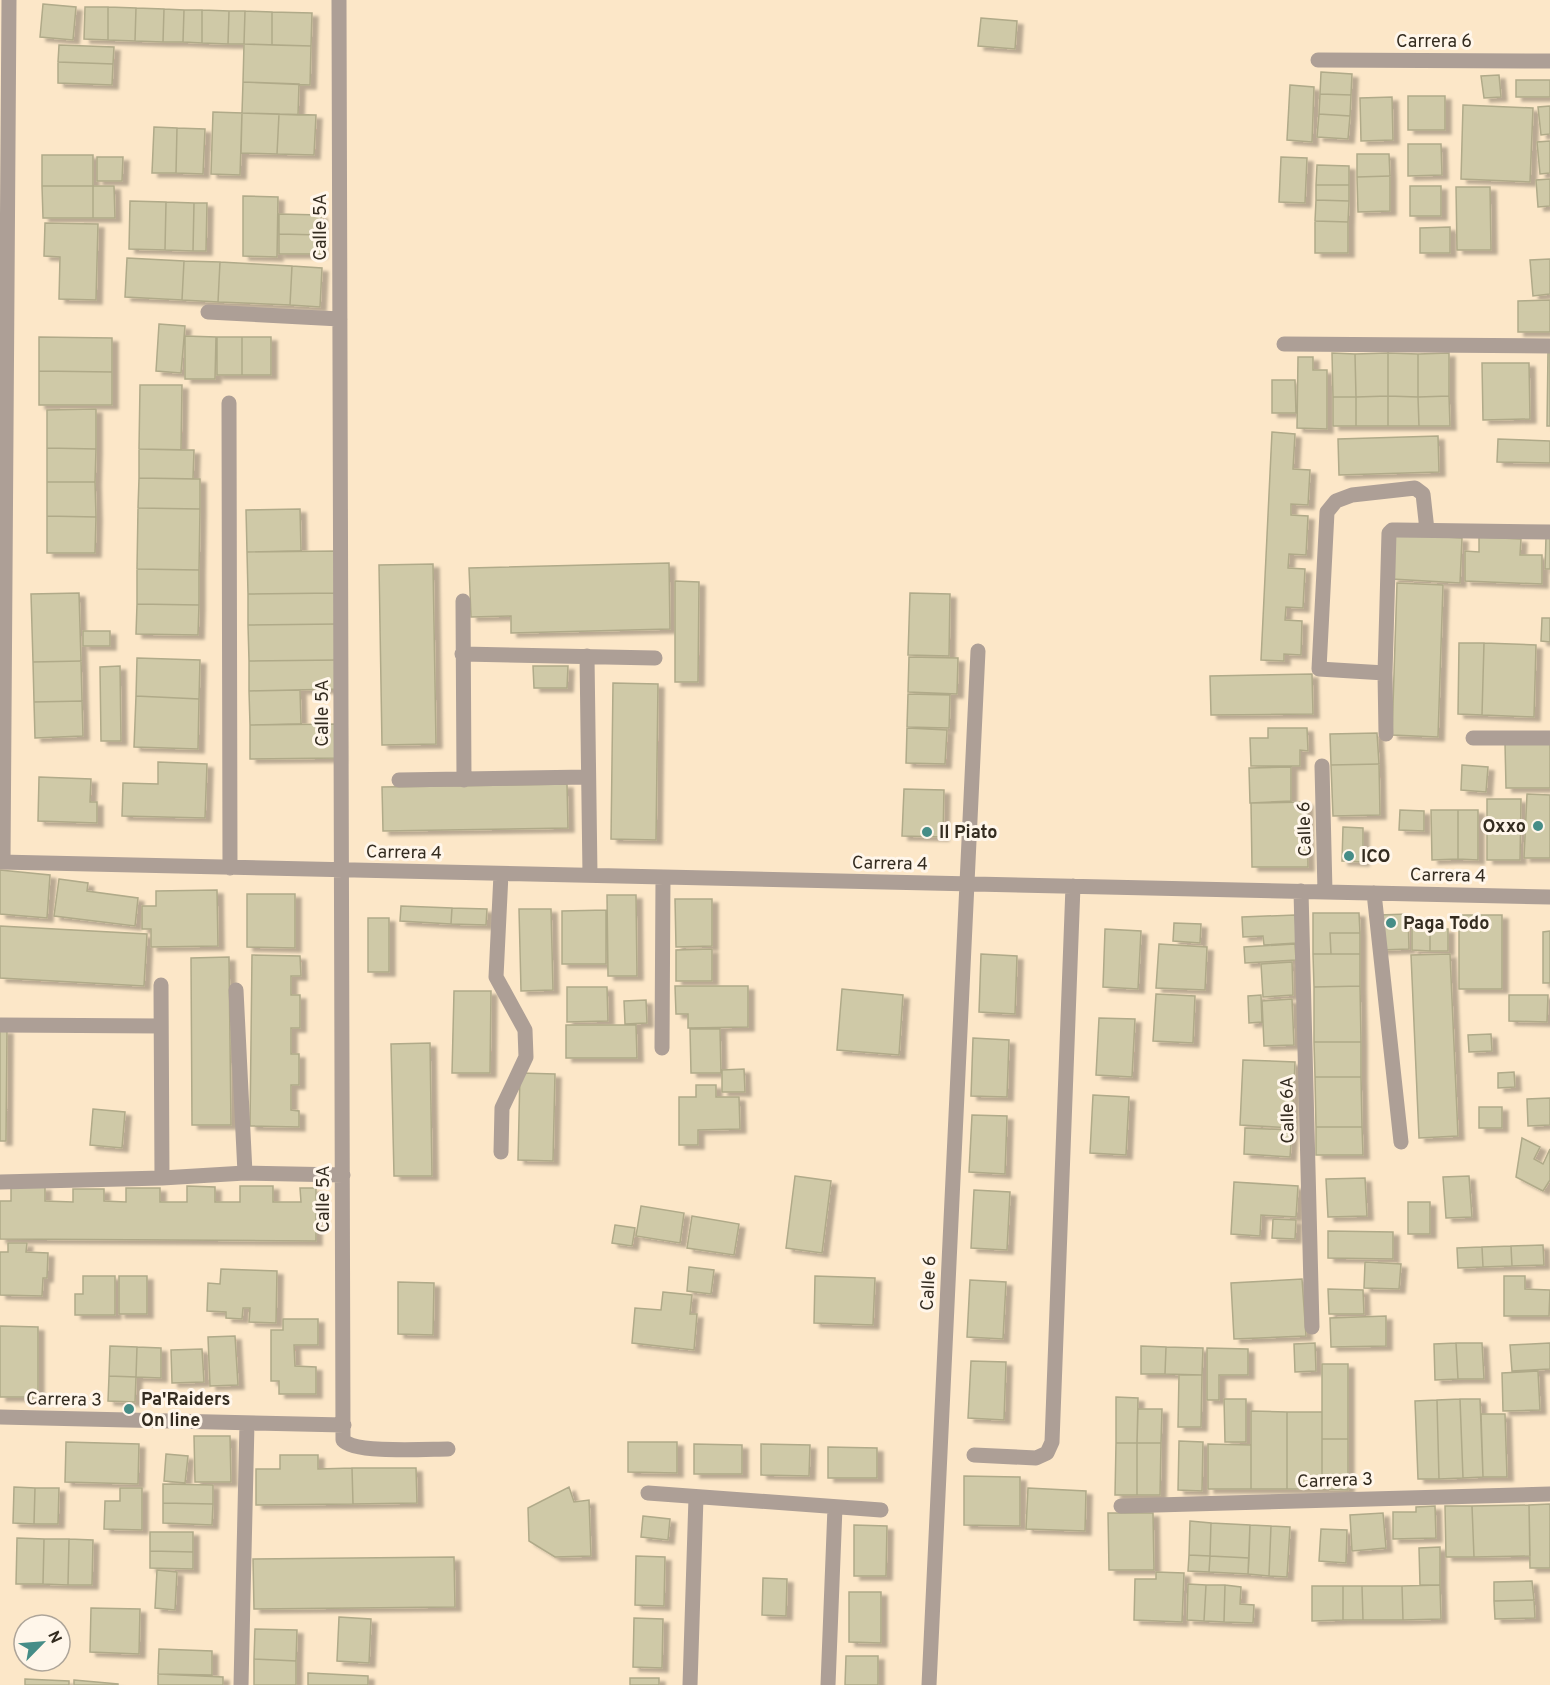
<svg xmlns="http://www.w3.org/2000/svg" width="1550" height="1685" viewBox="0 0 1550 1685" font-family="Overpass,sans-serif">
	<defs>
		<filter id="shadow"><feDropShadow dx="6" dy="4" stdDeviation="1.5" flood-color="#0004"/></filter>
	</defs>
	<rect width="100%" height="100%" fill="#fce7c8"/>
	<path fill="#cfc9a7" stroke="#b0aa89" stroke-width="1.5" filter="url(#shadow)" d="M43,4L76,7L73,40L40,37Z
		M85,7H108V40L84,39Z
		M108,7L136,8L135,41L108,40Z
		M136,8L164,9L163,42L135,41Z
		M164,9L184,10L183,42H163Z
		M184,10H202V43L183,42Z
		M202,10L229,11L228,44L202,43Z
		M229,11H245L244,44H228Z
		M245,11L272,12V45L244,44Z
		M272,12L312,13L311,46L272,45Z
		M981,18L1017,21L1015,49L978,46Z
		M244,44L311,46L310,85L243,82Z
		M59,45L114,47L113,64L58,62Z
		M58,62L113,64L112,85L58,83Z
		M1321,72L1352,74L1351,95L1320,94Z
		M1499,75L1501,97L1484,98L1481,76Z
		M1516,80H1550V97H1516Z
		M243,82L299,84L298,115L242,113Z
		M1290,85L1314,87L1312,142L1287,140Z
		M1320,94L1351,95L1350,116L1319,114Z
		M1408,96H1445V130H1408Z
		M1392,97L1393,140L1361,141L1360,98Z
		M1463,105L1533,108L1530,182L1461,179Z
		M1550,106V134L1541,135L1538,107Z
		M213,112L242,113L240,175L211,174Z
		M242,113L279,114L277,154L241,153Z
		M279,114L316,115L314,155L277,154Z
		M1319,114L1350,116L1348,139L1317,137Z
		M154,127L177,128L176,173H152Z
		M177,128L205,129L203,174L176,173Z
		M1550,141V173L1540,174L1537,142Z
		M1408,144H1441L1442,175L1408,176Z
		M1357,154H1389L1390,176L1357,177Z
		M42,155H93V186H42Z
		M97,157H123L122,181H97Z
		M1281,157L1307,158L1305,203L1279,202Z
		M1317,165L1349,166V185H1316Z
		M1390,176V211L1358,212L1357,177Z
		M1550,179V206L1538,207L1536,180Z
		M1316,185H1349V201L1316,200Z
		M42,186H93V218H43Z
		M93,186H114L115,218H93Z
		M1410,186H1441V216H1410Z
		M1456,187H1490L1491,250H1457Z
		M243,196L278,197L277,257L243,256Z
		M1316,200L1349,201L1348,222L1315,221Z
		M130,201L166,202L165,250L129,249Z
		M166,202L194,203L193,251L165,250Z
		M194,203H207L206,251H193Z
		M279,214L321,215V235L279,234Z
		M1315,221L1348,222V253H1315Z
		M45,223L98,224L96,300L59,299L60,257L44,256Z
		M1450,227V253H1420V228Z
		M279,234L321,235V254H279Z
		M127,258L184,261L182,300L125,297Z
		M1550,259V294L1533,296L1530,260Z
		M184,261L220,262L218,302L182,300Z
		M220,262L292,266L290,305L218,302Z
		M292,266L322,268L320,307L290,305Z
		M1550,300V332H1518V301Z
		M159,324L185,326L181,373L156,371Z
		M185,336L216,337L215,379H185Z
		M39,337L112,338V372L39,371Z
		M217,337H242V375H217Z
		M242,337H271V375H242Z
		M1548,351H1550V426H1547Z
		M1332,353L1355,354L1356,397H1333Z
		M1388,353L1418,354V397L1388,396Z
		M1388,353V396L1356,397L1355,354Z
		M1449,353V396L1418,397V354Z
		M1298,357H1313V370H1327V429L1297,428Z
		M1482,363H1529L1530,419L1483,420Z
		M39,371L112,372V405H39Z
		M1272,380H1295L1296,413H1272Z
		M140,385H182L181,450L139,449Z
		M1388,396L1418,397L1419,426H1388Z
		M1388,396V426H1356V397Z
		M1449,396L1450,426H1419L1418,397Z
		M1333,397H1356V426H1333Z
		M96,409V449L47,448V410Z
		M1272,432L1295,434L1293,469L1310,470L1308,505L1291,504V515L1308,516L1306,555L1289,554L1288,568L1305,569L1303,608L1286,607L1285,620L1302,621L1301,655L1284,654V661L1261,660Z
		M1438,436L1439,472L1339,475L1338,439Z
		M1498,439L1550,441V463L1497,462Z
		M47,448L96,449L95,482H47Z
		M139,449L194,450L193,479L139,478Z
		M139,478L200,479V509L138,508Z
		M47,482H95L96,517L47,516Z
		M138,508L200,509L199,570L137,569Z
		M300,509L301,551L247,552L246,510Z
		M47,516L96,517L95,553H47Z
		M1395,534L1462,538L1460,583L1392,579Z
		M1479,537L1521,539L1520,555H1542V584L1465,581V551L1479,552Z
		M1546,537H1550V569H1545Z
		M337,551V593L248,594L247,552Z
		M669,563L670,629L511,633V616L471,617L469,568Z
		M433,564L436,744L382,745L379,565Z
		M137,569L199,570V605L137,604Z
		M675,581L699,582L698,682H675Z
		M1397,583L1443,585L1438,737L1392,735Z
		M79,593L81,661L33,662L31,594Z
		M337,593L338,624L248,625V594Z
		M910,593L950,594L949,656L908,655Z
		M137,604L199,605L198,635L136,634Z
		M1542,618H1550V642L1541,641Z
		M338,624L339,660L249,661L248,625Z
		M83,631H110V646H83Z
		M1459,643H1484L1482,715L1458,714Z
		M1484,643L1536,645L1534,717L1482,715Z
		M909,657L958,658L957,694L908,692Z
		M137,658L200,660L199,699L136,696Z
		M339,660V689L249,691V661Z
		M81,661L82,701L34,702L33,662Z
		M120,666L121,741H101L100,667Z
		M533,666H568L567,688H534Z
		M1312,674L1313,714L1211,715L1210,676Z
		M613,683L658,684L656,840L611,839Z
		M300,690L301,724L250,725L249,691Z
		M908,694L950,695L949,728L907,727Z
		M136,696L199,699L198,749L134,747Z
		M82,701L83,736L35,738L34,702Z
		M339,724L340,758L250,759V725Z
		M907,728L947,730L945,764L906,763Z
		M1268,728H1307L1308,751L1300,750V766H1251L1250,738H1268Z
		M1377,733L1379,764L1331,765L1330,734Z
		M1550,742V788H1506L1505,743Z
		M158,762L207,764L205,818L122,816L123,783L158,784Z
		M1379,764L1380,815L1333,816L1331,765Z
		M1462,765L1488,767L1486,792L1461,790Z
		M1291,767V801L1250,803L1249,768Z
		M39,777L91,779L90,802H97V823L38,821Z
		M567,784L568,828L383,831L382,787Z
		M904,789L944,790L943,837L902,836Z
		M1527,794L1550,795V858H1524Z
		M1487,799H1521L1520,860H1487Z
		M1307,802L1308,867H1252L1251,803Z
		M1400,810L1424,811V831L1399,830Z
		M1431,810H1458V859L1432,860Z
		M1458,810H1478V860L1458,859Z
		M1343,827L1363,828V862L1342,861Z
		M0,870L50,875L47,918L0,914Z
		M59,879L88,883L87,891L138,898L135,926L54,916Z
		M217,890L218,946L151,947V929H142V906H156V891Z
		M247,894H295V948L247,947Z
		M607,895H636L637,976H608Z
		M675,899H712V946L676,947Z
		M401,906L452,908L451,924L400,921Z
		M452,908L487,909L486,925L451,924Z
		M519,909H551L553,990L521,991Z
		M606,910V964H562V911Z
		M1313,913H1359L1360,933H1330L1331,954H1313Z
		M1408,914L1409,949L1380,950L1379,915Z
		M1295,915L1297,943L1264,945L1263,936L1243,937L1242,917Z
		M1459,915H1502V989H1459Z
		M368,918H389V972H368Z
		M1174,923L1201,924L1200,943L1173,941Z
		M0,926L147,934L144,986L0,978Z
		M1105,929L1141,931L1138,989L1103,987Z
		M1412,929H1430V951L1412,950Z
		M1430,929H1448V951H1430Z
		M1550,931V983H1543V932Z
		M1330,933H1360V954H1331Z
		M1159,944L1207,947L1205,990L1156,988Z
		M1295,944L1296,960L1245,963L1244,947Z
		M712,949V981H676V950Z
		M981,954L1017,956L1015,1014L979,1012Z
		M1313,954H1360V986L1314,987Z
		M1450,954L1458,1136L1419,1138L1411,955Z
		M252,955L300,956L301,976H291V995H300V1028H291V1054H299V1085H291V1110L299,1111V1127L250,1126Z
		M229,957L231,1125H192L191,958Z
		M1292,962L1293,995L1263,997L1261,964Z
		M675,986H748V1027L688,1028V1014H676Z
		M1360,986L1361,1042H1314V987Z
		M567,987H607L608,1021L567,1022Z
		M842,989L903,995L899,1055L837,1050Z
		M454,991H491L490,1073H452Z
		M1156,994L1195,996L1193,1043L1153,1041Z
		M1261,995L1262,1022L1249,1023L1248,996Z
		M1509,995H1548L1547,1022L1509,1021Z
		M1292,999L1294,1045L1264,1046L1262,1001Z
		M646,1000L647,1023L625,1024L624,1001Z
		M1099,1018L1135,1019L1132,1077L1096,1075Z
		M566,1025H636L637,1058H566Z
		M690,1029H720L721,1073H691Z
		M0,1030H7L6,1141H0Z
		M1491,1034L1492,1051L1469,1052L1468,1035Z
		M973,1038L1009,1040L1007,1097L971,1096Z
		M1314,1042H1361V1077H1315Z
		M430,1043L432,1176H394L391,1044Z
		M1243,1060L1295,1062L1292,1128L1240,1125Z
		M744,1069L745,1092H722V1070Z
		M1514,1072L1515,1087L1498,1088V1073Z
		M520,1073L555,1074L553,1161L518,1160Z
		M1315,1077H1361L1362,1127H1316Z
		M696,1085H716V1097H739L740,1129L698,1130V1145H679V1097H696Z
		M1093,1095L1129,1097L1126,1155L1090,1153Z
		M1550,1098V1125L1528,1126L1527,1099Z
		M1479,1107H1502V1128H1479Z
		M93,1109L125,1112L122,1148L90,1145Z
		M972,1115L1007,1116L1005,1174L969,1172Z
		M1316,1127H1362L1363,1155H1316Z
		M1245,1128L1292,1130L1290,1157L1244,1154Z
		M1522,1138L1540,1147L1534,1159L1543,1164L1550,1149V1180L1543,1191L1516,1177Z
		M795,1176L831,1181L822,1253L786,1248Z
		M1469,1176L1472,1217L1446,1218L1443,1177Z
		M1365,1178L1367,1216L1328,1217L1326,1179Z
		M1234,1182L1298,1186L1296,1217L1261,1215L1260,1236L1231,1234Z
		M187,1186L215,1187V1202H240V1186H273V1202H301L300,1188H316V1241L0,1239V1201H11V1187H45V1201L73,1202V1189H104V1201L126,1202V1188H160V1202H187Z
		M974,1190L1010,1192L1007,1250L971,1248Z
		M1408,1202H1430V1234H1408Z
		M641,1206L684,1213L680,1243L636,1236Z
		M692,1216L739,1224L734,1255L687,1248Z
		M1273,1219L1296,1220L1295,1239L1272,1238Z
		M615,1225L635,1228L632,1246L612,1243Z
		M1328,1231L1393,1232V1259L1328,1258Z
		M8,1243H27L26,1252L48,1253L47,1278H43L42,1296L0,1295V1252H8Z
		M1543,1245L1544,1265L1512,1266L1511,1246Z
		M1511,1246L1512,1266L1483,1267L1482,1247Z
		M1482,1247L1483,1267L1458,1268L1457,1248Z
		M1365,1262L1401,1264L1399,1289L1364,1288Z
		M689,1267L714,1270L711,1294L687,1291Z
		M221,1269L277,1271L276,1323L249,1322L250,1308H243L242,1319L226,1318V1312L207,1311L208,1283L220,1284Z
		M83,1276H115V1315H75V1294H83Z
		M119,1276H147V1314H119Z
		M815,1276L875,1278L873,1325L814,1323Z
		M1504,1276H1525V1289L1550,1290L1549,1316H1504Z
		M1302,1279L1306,1336L1234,1339L1231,1283Z
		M970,1280L1006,1282L1003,1339L967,1337Z
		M398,1282L434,1283L433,1335L398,1334Z
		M1328,1289L1363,1290L1364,1314H1329Z
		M663,1292L692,1295L690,1314H697L694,1350L632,1343L635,1308L661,1310Z
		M1386,1316V1346L1331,1347L1330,1318Z
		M283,1319H318V1345H294L295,1366L316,1367V1394H279V1381H271V1330H283Z
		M0,1326L38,1327V1397H0Z
		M235,1336L238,1385L210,1386L208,1337Z
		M1315,1343L1316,1371L1295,1372L1294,1344Z
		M1456,1343L1458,1379L1435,1380L1434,1344Z
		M1456,1343H1482L1484,1379H1458Z
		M1550,1343V1369L1512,1371L1510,1345Z
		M110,1346L137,1347L136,1377L109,1376Z
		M1141,1346L1166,1347L1165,1374H1141Z
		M137,1347L161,1348V1378L136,1377Z
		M1166,1347L1203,1348L1202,1375L1165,1374Z
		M1207,1348L1248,1349V1375H1219V1400H1207Z
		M202,1349L204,1382L172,1383L171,1350Z
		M971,1361L1006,1362L1004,1420L968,1418Z
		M1322,1364H1348V1439H1322Z
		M1538,1371L1540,1410L1503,1411L1502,1373Z
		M1179,1375H1202L1201,1427H1178Z
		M109,1376L136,1377L135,1402L108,1401Z
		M1116,1397L1138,1398L1137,1443H1116Z
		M1224,1399H1246V1442H1225Z
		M1460,1399H1480L1483,1477L1463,1478Z
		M1460,1399L1463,1478L1439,1479L1437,1400Z
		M1437,1400L1439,1479H1418L1415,1401Z
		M1138,1409H1162L1161,1443H1137Z
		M1251,1411L1287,1412V1489H1251Z
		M1287,1412H1322V1489H1287Z
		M1481,1414H1505L1507,1477H1483Z
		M194,1436H230L231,1482H195Z
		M1322,1439H1348V1490L1322,1489Z
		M1179,1441L1203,1442L1202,1491L1178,1490Z
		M66,1442L139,1444L138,1484L65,1482Z
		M628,1442H677V1473L628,1472Z
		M1116,1443H1137V1495H1115Z
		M1137,1443H1161L1160,1495H1137Z
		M694,1444L742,1445V1474H694Z
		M761,1444L810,1445L809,1476L761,1475Z
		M1208,1444L1251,1445V1489H1208Z
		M828,1447L877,1448V1478H828Z
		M166,1454L188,1456L185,1483L164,1481Z
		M280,1455H318V1469L352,1468L353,1504L256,1505V1469H280Z
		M352,1468H416L417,1503L353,1504Z
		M964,1476L1020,1477V1526L964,1525Z
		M163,1484L213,1485V1504L163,1503Z
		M14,1487L35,1488L34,1524L13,1523Z
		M569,1487L574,1502L589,1500L591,1556L555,1557L529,1541L528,1508Z
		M35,1488H59L58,1524H34Z
		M120,1488H142V1530L104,1529L105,1501H120Z
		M1028,1488L1086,1491L1085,1531L1026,1529Z
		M163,1503L213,1504L212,1525L163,1523Z
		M1550,1504V1568H1530L1529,1505Z
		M1529,1505L1530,1556L1474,1557L1472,1506Z
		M1435,1506L1436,1538L1393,1539V1512H1416V1507Z
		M1445,1506H1472L1474,1557H1446Z
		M1108,1513H1153L1154,1570H1109Z
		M1383,1513L1386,1548L1352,1551L1350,1515Z
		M643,1516L670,1519L668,1540L641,1537Z
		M1190,1521L1211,1523L1210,1556L1189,1555Z
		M1211,1523L1250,1525L1249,1558L1210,1556Z
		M854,1525L887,1526L886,1576H854Z
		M1250,1525L1271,1526L1269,1576L1248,1574Z
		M1271,1526L1290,1527L1287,1577L1269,1576Z
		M1321,1529L1347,1530L1346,1563L1319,1561Z
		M150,1532H193V1552L150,1551Z
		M17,1538L44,1539L43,1584H16Z
		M44,1539H69L68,1585L43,1584Z
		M69,1539L93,1540L92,1585H68Z
		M1440,1547V1585H1420L1419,1548Z
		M150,1551L193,1552V1569L150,1568Z
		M1189,1555L1210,1556L1209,1572L1188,1571Z
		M636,1556L665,1557L664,1606L635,1605Z
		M1210,1556L1249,1558L1248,1574L1209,1572Z
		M454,1557L455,1607L254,1609L253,1559Z
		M157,1570L177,1572L175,1610L155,1608Z
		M1156,1572L1184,1573L1182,1622L1134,1620L1135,1579H1156Z
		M763,1578L787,1579L786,1616L762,1615Z
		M1532,1581L1534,1600L1494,1601V1582Z
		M1188,1584L1206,1585L1204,1621L1187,1620Z
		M1206,1585H1225L1224,1622L1204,1621Z
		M1225,1585L1241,1587L1240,1604L1254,1605L1253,1623L1224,1622Z
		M1440,1585L1441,1619L1403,1620L1402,1586Z
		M1312,1586H1343V1620L1312,1621Z
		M1343,1586H1362L1363,1620H1343Z
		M1362,1586H1402L1403,1620H1363Z
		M849,1592H881V1643L849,1642Z
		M1534,1600L1535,1618L1495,1619L1494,1601Z
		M91,1608L140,1609L139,1654L90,1652Z
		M339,1617L371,1619L369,1663L337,1661Z
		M634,1618L663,1619L662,1668L633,1667Z
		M255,1629L297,1630L296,1661L254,1659Z
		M159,1649L212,1651V1675L158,1674Z
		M846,1656H878V1685H845Z
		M254,1659L296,1661V1685H254Z
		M308,1673L368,1676V1685H308Z
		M158,1674L223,1677V1685H158Z
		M630,1678H659V1685H630Z
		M25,1679L69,1681V1685H25Z
		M74,1680L118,1684V1685H74Z"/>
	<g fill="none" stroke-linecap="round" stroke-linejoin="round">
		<path stroke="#ad9f96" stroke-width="15" d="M339,0L343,1440C354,1454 428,1449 448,1449
			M1318,60L1550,61
			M208,312L340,319
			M1284,344L1550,346
			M229,403L230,868
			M463,601L464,780
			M462,654L655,658
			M587,656L590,875
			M1385,673L1319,669L1327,512L1336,501L1352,495L1415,488L1423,494L1427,530
			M1386,734L1385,673L1389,533L1392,530H1397L1550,532
			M1473,738H1550
			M1322,766L1325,892
			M399,780L588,777
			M0,862L1550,897
			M3,862L9,0
			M501,874L496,977L525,1030L526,1057L502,1108L501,1152
			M1301,891L1312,1327
			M1374,893L1401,1142
			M161,985L162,1178
			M236,990L245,1173
			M0,1025L160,1026
			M662,1048L663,877
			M0,1182L162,1178L245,1173L343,1175
			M0,1417L344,1425
			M974,1455L1036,1458L1047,1453L1052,1442L1073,886
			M648,1493L881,1510
			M1121,1506L1550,1494
			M241,1685L247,1423
			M690,1685L696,1497
			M828,1685L835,1507
			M929,1685L978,651"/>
	</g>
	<g fill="#468d87" stroke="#fff6ea" stroke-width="2">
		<circle cx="1538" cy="826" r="6"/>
		<circle cx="927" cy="832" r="6"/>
		<circle cx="1349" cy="856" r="6"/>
		<circle cx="1391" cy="923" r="6"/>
		<circle cx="129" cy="1409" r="6"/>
	</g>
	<g text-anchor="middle" stroke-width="6" stroke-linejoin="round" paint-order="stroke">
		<g font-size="18" fill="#342c20" stroke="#fff6ea">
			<text x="1434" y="47">Carrera 6</text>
			<text transform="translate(320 227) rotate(-90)" y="6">Calle 5A</text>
			<text transform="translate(322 713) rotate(-90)" y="6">Calle 5A</text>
			<text transform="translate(1304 829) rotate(-92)" y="6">Calle 6</text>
			<text transform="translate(404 852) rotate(1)" y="6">Carrera 4</text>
			<text transform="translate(890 863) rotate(1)" y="6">Carrera 4</text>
			<text transform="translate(1448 875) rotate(1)" y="6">Carrera 4</text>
			<text transform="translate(1287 1110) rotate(-91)" y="6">Calle 6A</text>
			<text transform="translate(323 1199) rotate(-90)" y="6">Calle 5A</text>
			<text transform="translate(928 1283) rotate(-87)" y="6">Calle 6</text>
			<text transform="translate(64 1399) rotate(1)" y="6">Carrera 3</text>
			<text transform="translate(1335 1480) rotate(-2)" y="6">Carrera 3</text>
		</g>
		<g font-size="18" font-weight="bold" fill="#342c20" stroke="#fff6ea" text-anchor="start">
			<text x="1526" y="832" text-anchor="end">Oxxo</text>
			<text x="939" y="838">Il Piato</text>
			<text x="1361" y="862">ICO</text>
			<text x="1403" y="929">Paga Todo</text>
			<text x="141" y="1405">Pa'Raiders<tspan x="141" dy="21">On line</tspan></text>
		</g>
	</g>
	<g transform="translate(42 1643) rotate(65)"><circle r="28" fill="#fff6ea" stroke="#aea599" stroke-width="1.5"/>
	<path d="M0-4.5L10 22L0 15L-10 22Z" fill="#468d87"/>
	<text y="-9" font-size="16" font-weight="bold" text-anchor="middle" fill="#342c20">N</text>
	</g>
</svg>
